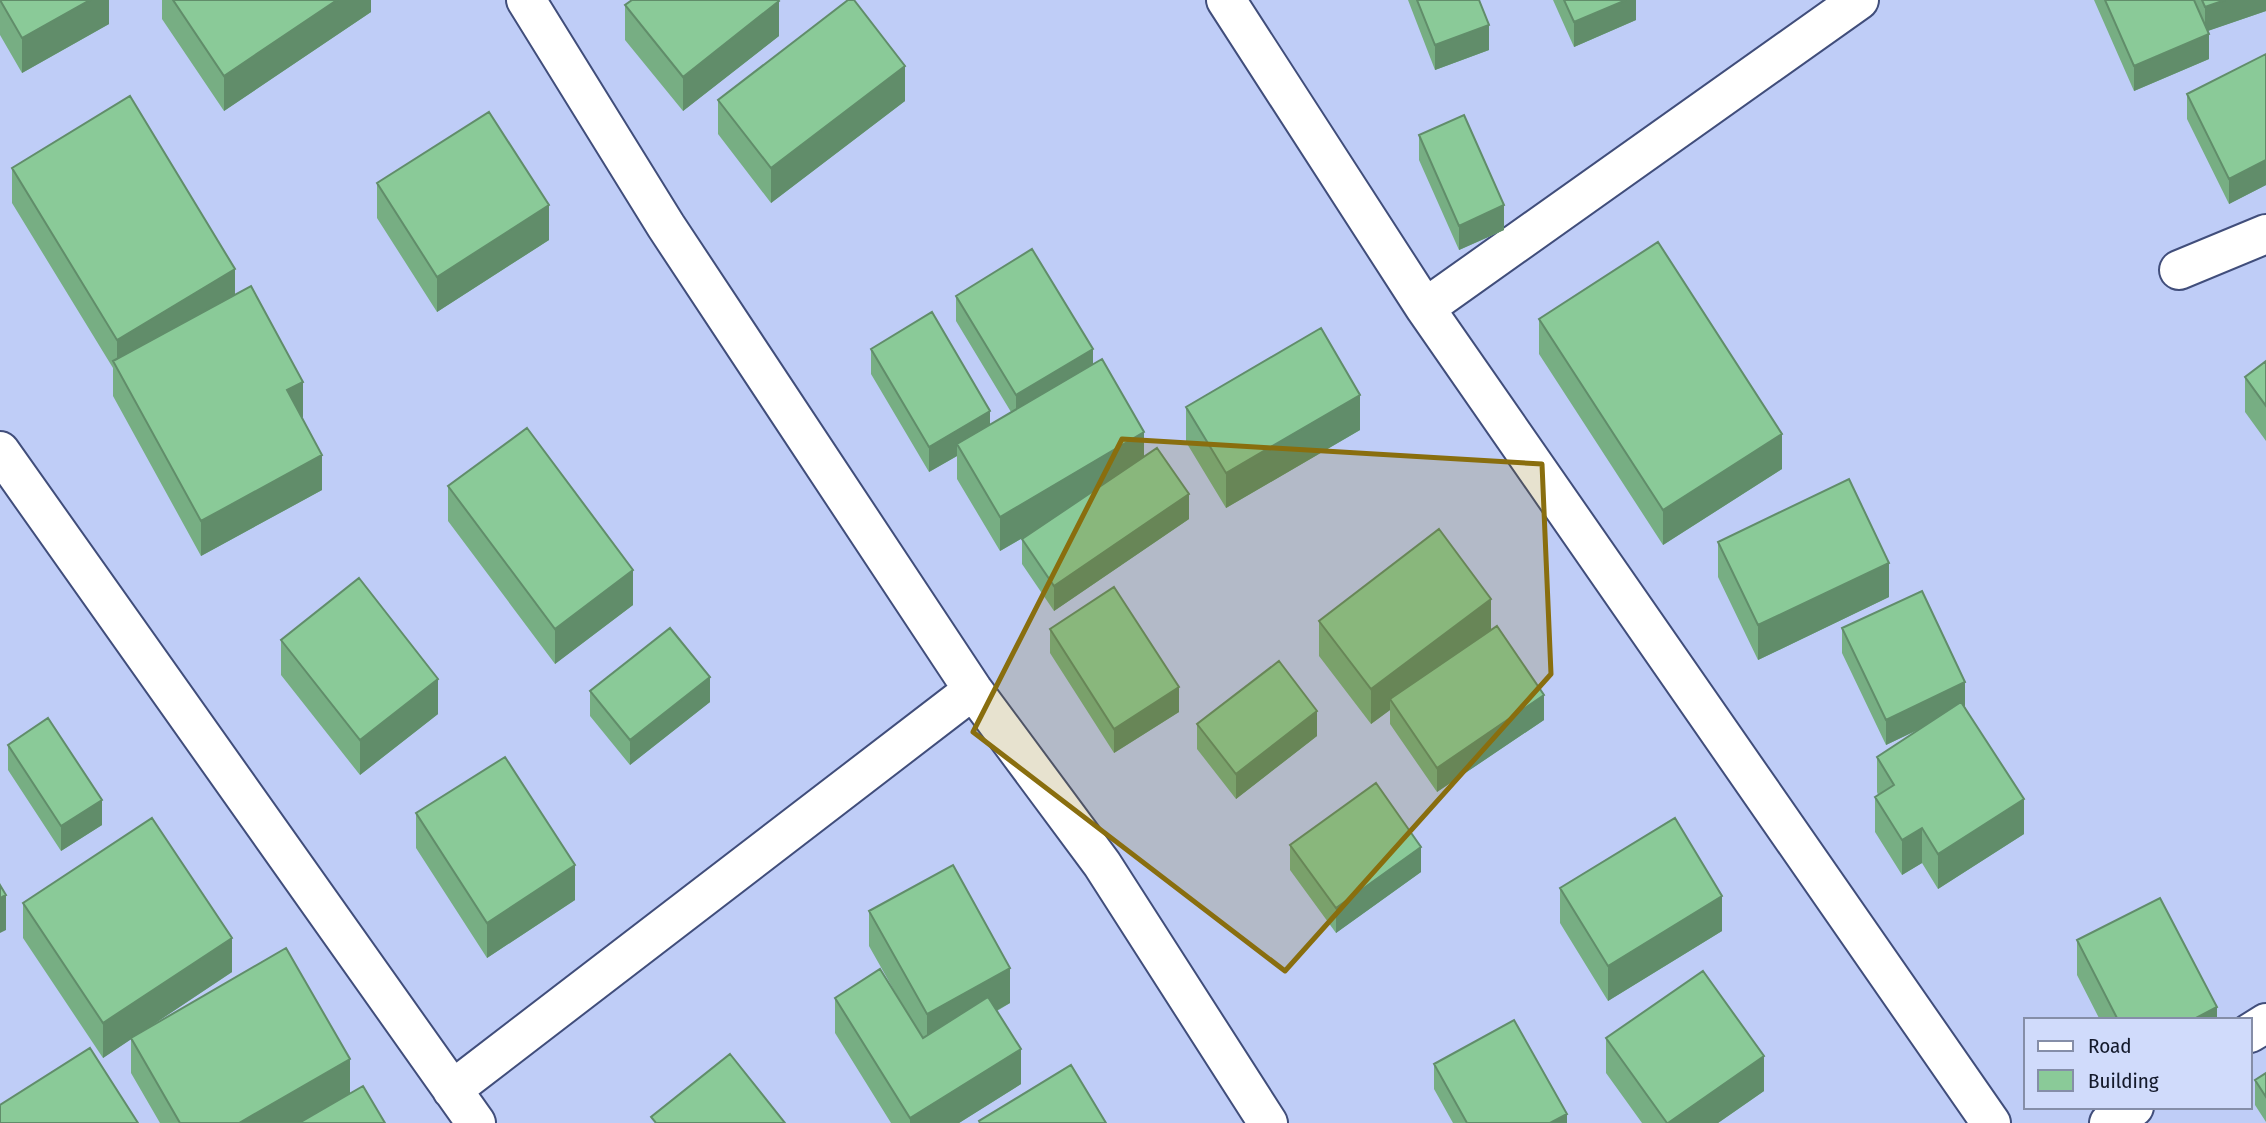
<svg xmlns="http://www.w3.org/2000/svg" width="2266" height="1123" viewBox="0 0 2266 1123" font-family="'Fira Sans Condensed',sans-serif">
	<rect width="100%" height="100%" fill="#bfcdf7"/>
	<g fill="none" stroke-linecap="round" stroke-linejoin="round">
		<g stroke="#414e7b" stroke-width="42">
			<path id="minor" d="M526,0L666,226L973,690L1102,864L1268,1123
				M1226,0L1425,308L1991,1123
				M2179,270L2266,234
				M1425,308L1859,0
				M0,451L476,1123
				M2250,1033L2266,1023
				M452,1090L973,690
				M2109,1123L2134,1107"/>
		</g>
		<use href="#minor" stroke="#fff" stroke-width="38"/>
	</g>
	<path fill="#77ae83" d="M0,0H109V24L22,73L0,35Z
		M162,0H371V12L224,111L162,19Z
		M1408,0H1479L1489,50L1435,70Z
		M1553,0H1636V20L1574,47Z
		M2094,0H2266V11L2207,31L2209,59L2134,91Z
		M625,5L779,36L683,111L625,40Z
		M2266,54V185L2229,204L2187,119V94Z
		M718,100L905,101L771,203L718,134Z
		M1419,135L1504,230L1459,250L1419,160Z
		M12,168L235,294L303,417H302L322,490L201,556L113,396V368L12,203Z
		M377,183L549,240L437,312L377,218Z
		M956,296L1093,364L1144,457L1189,519L1054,611L1022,564V539L1033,532L1000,551L957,479V456L929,472L871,374V349L990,425L1011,412L956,321Z
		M1539,319L1782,469L1663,545L1539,354Z
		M2266,361V441L2245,412V377Z
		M1186,407L1360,430L1226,508L1186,442Z
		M448,486L633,605L555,664L448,521Z
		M1718,542L1889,597L1758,660L1718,577Z
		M1319,621L1491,630L1544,720L1437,792L1390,724V710L1371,724L1319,656Z
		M1842,628L1965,707L2024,834L1938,889L1922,863L1902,875L1875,832V797L1878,795L1877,792V757L1922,728L1886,745L1842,653Z
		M1050,629L1179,712L1114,753L1050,653Z
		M281,640L438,714L360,775L281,675Z
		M590,691L710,702L630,765L590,716Z
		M1197,724L1317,736L1236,799L1197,749Z
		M8,745L102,825L61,851L8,770Z
		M416,813L575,900L487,958L416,848Z
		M1290,845L1421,872L1336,933L1290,870Z
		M1560,888L1722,931L1608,1001L1560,923Z
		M23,903L232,972L148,1028L350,1094L385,1123H160L131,1073V1039L103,1058L23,938Z
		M869,911L1010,1003L997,1011L1021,1084L959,1123H891L835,1033V998L900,1001L869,946Z
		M2077,940L2217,1020H2100L2077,975Z
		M1606,1038L1764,1091L1718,1123H1642L1606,1073Z
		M1434,1064L1567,1123H1453L1434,1089Z
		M2266,1073V1122L2255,1105V1080Z"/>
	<path fill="#618d6a" d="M90,0H109V24L22,73V38Z
		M337,0H371V12L224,111V76Z
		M1626,0H1636V20L1574,47V22Z
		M2225,0H2266V11L2205,32V7Z
		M779,1V36L683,111V77Z
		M1489,25V50L1435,70V45Z
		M2209,34V59L2134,91V66Z
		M905,66V101L771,203V168Z
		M2266,160V185L2229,204V179Z
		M549,205V240L437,312V277Z
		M1504,205V230L1459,250V226Z
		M235,269V304L117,368V340Z
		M1093,349V374L1016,420V395Z
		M303,382V417L287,425V390Z
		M1360,395V430L1226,508V473Z
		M990,411V435L957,444V456L929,472V447Z
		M1144,432V467L1000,551V517Z
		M1782,434V469L1663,545V510Z
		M322,455V490L201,556V521Z
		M1189,494V519L1054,611V586Z
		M1889,563V597L1758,660V625Z
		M633,570V605L555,664V629Z
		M1491,599V634L1390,699V710L1371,724V689Z
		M710,677V702L630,765V740Z
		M438,679V714L360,775V740Z
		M1965,682V707L1886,745V720Z
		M1179,687V712L1114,753V729Z
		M1544,695V720L1437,792V768Z
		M1317,711V736L1236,799V774Z
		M2024,799V834L1938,889V854Z
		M102,800V825L61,851V826Z
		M1922,828V863L1902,875V840Z
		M1421,847V872L1336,933V908Z
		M575,865V900L487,958V923Z
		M6,895V930L0,933V898Z
		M1722,896V931L1608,1001V966Z
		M232,938V972L103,1058V1023Z
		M1010,968V1003L927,1049V1014Z
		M2217,1007V1020H2192Z
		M1021,1049V1084L959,1123H910V1118Z
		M1764,1056V1091L1718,1123H1668Z
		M350,1059V1094L299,1123H239Z
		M1567,1114V1123H1550Z"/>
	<path fill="#8aca98" stroke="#618d6a" stroke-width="2" d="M0,0H90L22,38Z
		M173,0H337L224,76Z
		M632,0H778L779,1L683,77L625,5Z
		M848,0H854L905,66L771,168L718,100Z
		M1417,0H1479L1489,25L1435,45Z
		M1564,0H1626L1574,22Z
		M2105,0H2194L2209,34L2134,66Z
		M2202,0H2225L2205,7Z
		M2266,54V160L2229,179L2187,94Z
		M130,96L235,269L117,340L12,168Z
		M489,112L549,205L437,277L377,183Z
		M1464,115L1504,205L1459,226L1419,135Z
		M1658,242L1782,434L1663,510L1539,319Z
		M1032,249L1093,349L1016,395L956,296Z
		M251,286L303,382L287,390L322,455L201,521L113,361Z
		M932,312L990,411L929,447L871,349Z
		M1321,328L1360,395L1226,473L1186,407Z
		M1102,359L1144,432L1000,517L957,444Z
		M2266,361V406L2245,377Z
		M527,428L633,570L555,629L448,486Z
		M1157,448L1189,494L1054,586L1022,539Z
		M1849,479L1889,563L1758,625L1718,542Z
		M1439,529L1491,599L1371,689L1319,621Z
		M359,578L438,679L360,740L281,640Z
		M1114,587L1179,687L1114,729L1050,629Z
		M1922,591L1965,682L1886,720L1842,628Z
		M1497,626L1544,695L1437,768L1390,699Z
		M670,628L710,677L630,740L590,691Z
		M1279,661L1317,711L1236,774L1197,724Z
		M1961,702L2024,799L1938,854L1922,828L1902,840L1875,797L1894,785L1877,757Z
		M48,718L102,800L61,826L8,745Z
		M505,757L575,865L487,923L416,813Z
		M1376,783L1421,847L1336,908L1290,845Z
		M152,818L232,938L103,1023L23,903Z
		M1675,818L1722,896L1608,966L1560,888Z
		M953,865L1010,968L927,1014L869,911Z
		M0,885L6,895L0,898Z
		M2160,898L2217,1007L2192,1020H2118L2077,940Z
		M286,948L350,1059L239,1123H180L131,1038Z
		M880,969L923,1038L988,997L1021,1049L910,1118L835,998Z
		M1703,971L1764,1056L1668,1123H1667L1606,1038Z
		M1514,1020L1567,1114L1550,1123H1467L1434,1064Z
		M90,1048L138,1123H0V1105Z
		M730,1054L785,1123H656L651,1117Z
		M1071,1065L1106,1123H980L979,1121Z
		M2266,1073V1097L2255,1080Z
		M363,1086L385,1123H299Z"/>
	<path fill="#896e0e" fill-opacity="0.2" stroke="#896e0e" stroke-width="5" stroke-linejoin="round" d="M1122,439L1542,464L1551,674L1285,971L973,732Z"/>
	<rect x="2024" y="1018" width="228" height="91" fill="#d0dbfb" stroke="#858ea8" stroke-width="2"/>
	<rect x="2038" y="1041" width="35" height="10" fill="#ffffff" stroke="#858ea8" stroke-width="2"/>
	<text x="2088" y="1053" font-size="21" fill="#141a2c">Road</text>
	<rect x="2038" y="1070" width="35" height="21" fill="#8aca98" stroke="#858ea8" stroke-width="2"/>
	<text x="2088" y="1088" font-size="21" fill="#141a2c">Building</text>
</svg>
